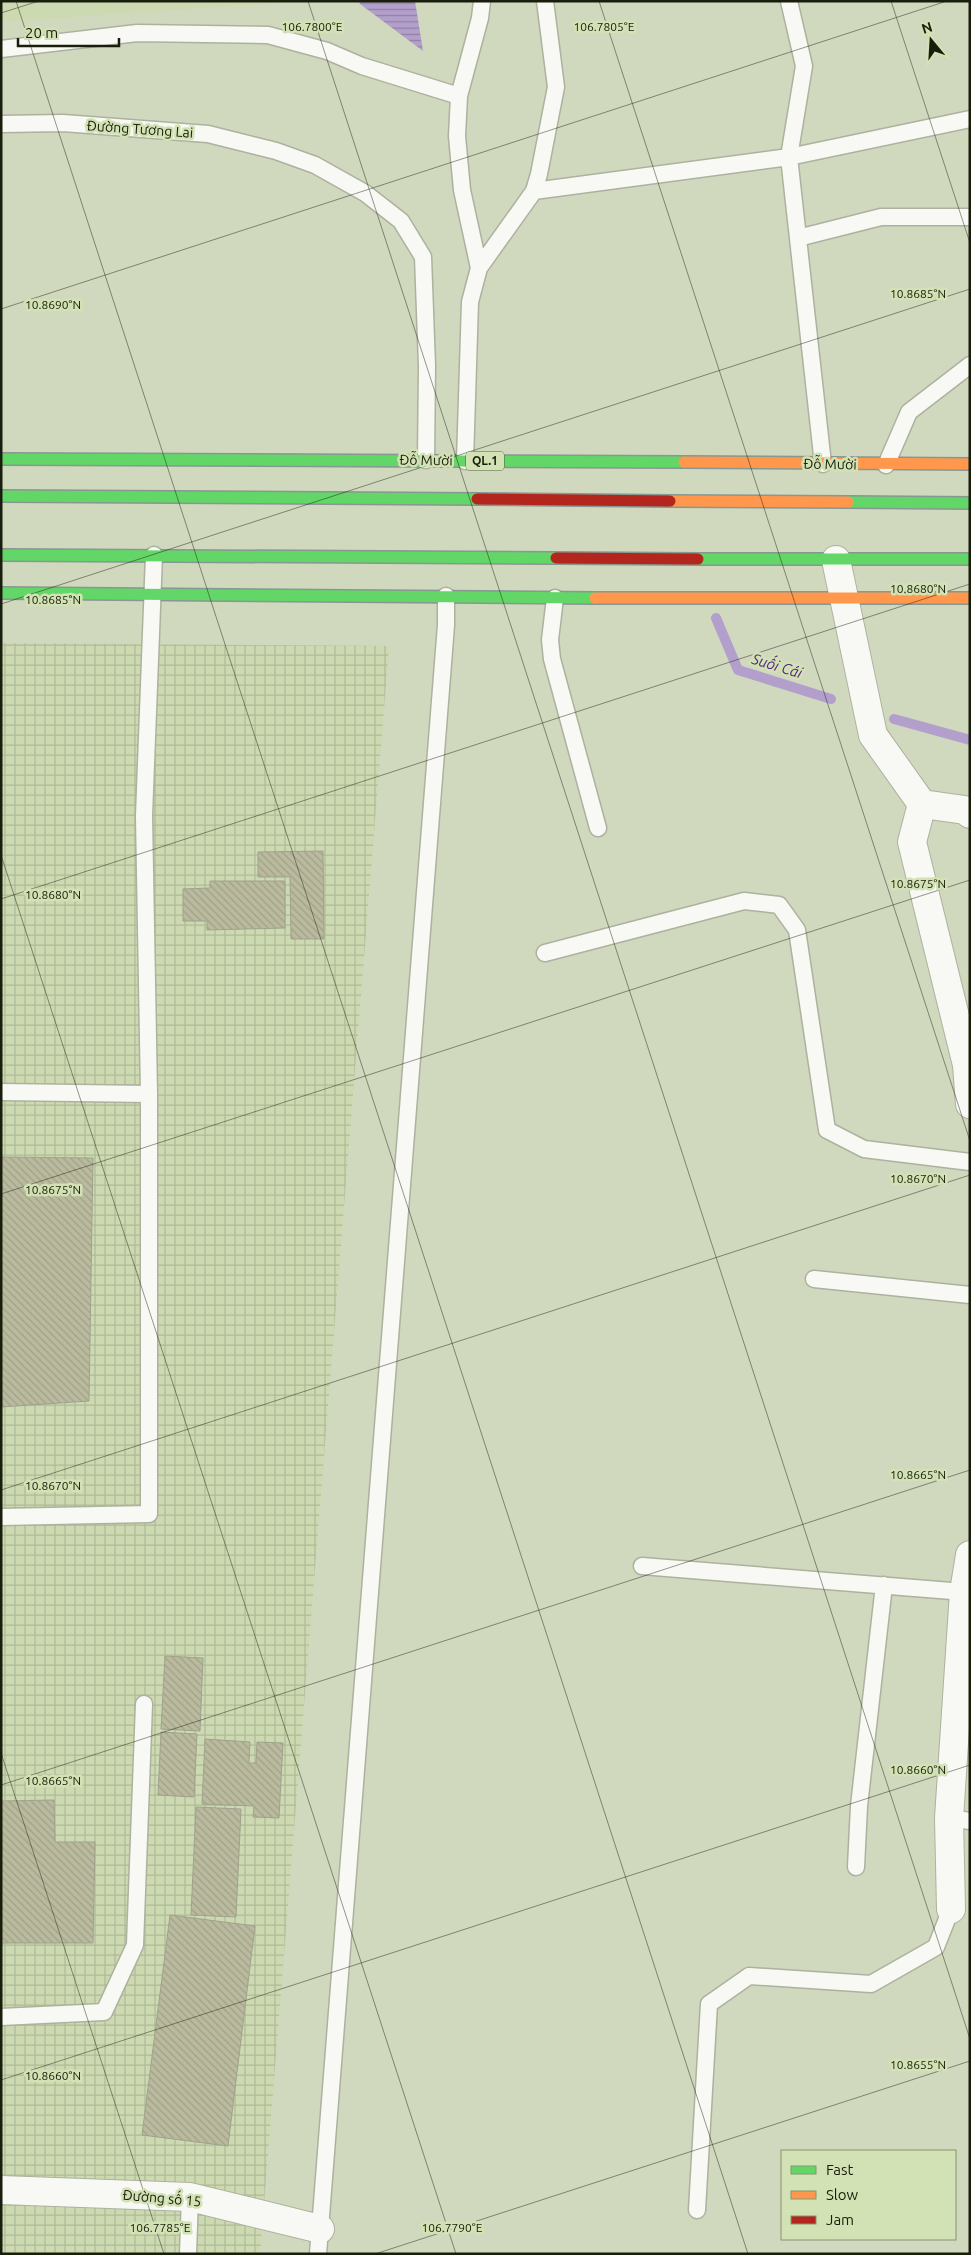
<svg xmlns="http://www.w3.org/2000/svg" width="971" height="2255" viewBox="0 0 971 2255" font-family="Ubuntu,sans-serif">
	<defs>
		<pattern id="industrial-grid" width="8" height="8" patternUnits="userSpaceOnUse" patternTransform="scale(1.25)"><rect width="8" height="8" fill="#cddab1"/><path d="M0 4h8M4 0v8" fill="none" stroke="#afbb97"/></pattern>
		<pattern id="water-rules" width="6" height="5" patternUnits="userSpaceOnUse" patternTransform="scale(1.25)"><rect width="6" height="5" fill="#b29fcb"/><path d="M0 2.5h6" fill="none" stroke="#9081a3"/></pattern>
		<pattern id="building-back-hatch" width="6" height="6" patternUnits="userSpaceOnUse" patternTransform="scale(1.25)"><rect width="6" height="6" fill="#babb9e"/><path d="M-1 5l2 2M0 0l6 6M5-1l2 2" fill="none" stroke="#9fa087"/></pattern>
	</defs>
	<rect width="100%" height="100%" fill="#d0d8be"/>
	<path fill="#cddab1" d="M1,1H306L1,22Z"/>
	<path fill="url(#industrial-grid)" d="M1,643L389,646L260,2254H1Z"/>
	<path fill="url(#water-rules)" d="M359,1H415L423,51L360,4Z"/>
	<g fill="none" stroke-linecap="round" stroke-linejoin="round">
		<path stroke="#b29fcb" stroke-width="10" d="M716,618L738,670L831,699
			M894,719L970,740"/>
	</g>
	<path fill="url(#building-back-hatch)" stroke="#9fa28d" d="M323,851L324,939H291L290,877H258V852Z
		M210,881H285V928L207,930V921H183V889L210,888Z
		M1,1157L93,1158L89,1401L1,1407Z
		M165,1656L203,1658L200,1731L161,1729Z
		M161,1732L197,1734L194,1797L158,1795Z
		M205,1739L250,1742L249,1763H256L257,1742L283,1743L279,1818L253,1817L254,1806L202,1804Z
		M54,1800L55,1842H95L93,1943H1V1801Z
		M196,1807L241,1809L236,1917L191,1915Z
		M170,1915L255,1926L228,2146L142,2135Z"/>
	<g fill="none" stroke-linecap="round" stroke-linejoin="round">
		<g stroke="#acb29e" stroke-width="19">
			<path id="lane" d="M789,1L804,66L789,157L823,464
				M1,49L137,33L268,35L327,51L362,66L459,96
				M1,124L63,123L208,134L276,151L315,165L365,193L401,221L423,257L427,366L426,460
				M534,191L789,157L970,119
				M798,238L881,217H970
				M479,268L534,191L539,174L556,87L545,1
				M465,461L470,302L479,268L462,190L457,136L459,96L480,18L482,1
				M886,465L909,412L970,365
				M555,598L550,640L552,659L598,828
				M545,953L744,901L779,905L797,930L827,1130L864,1149L970,1162
				M1,1092L149,1094
				M814,1279L970,1295
				M1,1517L149,1514V1094L144,816L154,555
				M642,1566L964,1592
				M949,1818L970,1821
				M856,1867L859,1806L884,1585
				M1,2017L104,2012L135,1945L144,1704
				M697,2210L709,2004L749,1976L871,1984L936,1947L951,1909
				M188,2254L190,2197
				M318,2254L446,625V596"/>
		</g>
		<g stroke="#acb29e" stroke-width="30">
			<path id="street" d="M836,560L873,735L922,804L965,810L970,814
				M922,804L912,842L967,1065L970,1104
				M951,1909L949,1818L964,1592L970,1555
				M1,2190L190,2197L320,2229"/>
		</g>
		<g stroke="#879791" stroke-width="14">
			<path id="fast" d="M1,459L684,462
				M1,496L477,499
				M848,502L970,503
				M1,555L556,558
				M698,559H970
				M1,593L595,598"/>
		</g>
		<g stroke="#879791" stroke-width="14">
			<path id="slow" d="M684,462L970,464
				M670,501L848,502
				M595,598H970"/>
		</g>
		<g stroke="#879791" stroke-width="14">
			<path id="jam" d="M477,499L670,501
				M556,558L698,559"/>
		</g>
		<use href="#lane" stroke="#f8f9f5" stroke-width="16"/>
		<use href="#street" stroke="#f8f9f5" stroke-width="28"/>
		<use href="#fast" stroke="#63d668" stroke-width="11"/>
		<use href="#slow" stroke="#ff974d" stroke-width="11"/>
		<use href="#jam" stroke="#b3261e" stroke-width="11"/>
	</g>
	<path fill="none" stroke="#181d0c" stroke-width="1" stroke-opacity="0.45" d="M16,1L748,2254M308,1L970,2039M599,1L970,1141M891,1L970,243M1,13L39,1M1,309L947,1M1,604L970,289M1,855L456,2254M1,899L970,584M1,1194L970,880M1,1490L970,1175M1,1753L164,2254M1,1785L970,1470M1,2080L970,1765M375,2254L970,2061"/>
	<g text-anchor="middle" stroke-width="5" stroke-linejoin="round" paint-order="stroke">
		<rect fill="#d3e2b4" stroke="#50583e" stroke-width="1" x="466" y="451.5" width="38" height="19" rx="4"/>
		<g font-size="12" font-weight="bold" fill="#181d0c">
			<text x="485" y="465">QL.1</text>
		</g>
		<g font-size="14" fill="#181d0c" stroke="#d3e2b4">
			<text transform="translate(140 129) rotate(4)" y="5">Đường Tương Lai</text>
			<text transform="translate(426 460) rotate(1)" y="5">Đỗ Mười</text>
			<text transform="translate(830 464) rotate(1)" y="5">Đỗ Mười</text>
			<text transform="translate(162 2198) rotate(5)" y="5">Đường số 15</text>
		</g>
		<g font-size="15" font-style="italic" fill="#532880" stroke="#d3e2b4">
			<text transform="translate(777 666) rotate(17)" y="5">Suối Cái</text>
		</g>
	</g>
	<g font-size="12" text-anchor="middle" fill="#181d0c" stroke="#d3e2b4" stroke-width="5" stroke-linejoin="round" paint-order="stroke">
		<text x="312" y="31">106.7800°E</text>
		<text x="604" y="31">106.7805°E</text>
		<text x="918" y="298">10.8685°N</text>
		<text x="53" y="309">10.8690°N</text>
		<text x="918" y="593">10.8680°N</text>
		<text x="53" y="604">10.8685°N</text>
		<text x="918" y="888">10.8675°N</text>
		<text x="53" y="899">10.8680°N</text>
		<text x="918" y="1183">10.8670°N</text>
		<text x="53" y="1194">10.8675°N</text>
		<text x="918" y="1479">10.8665°N</text>
		<text x="53" y="1490">10.8670°N</text>
		<text x="918" y="1774">10.8660°N</text>
		<text x="53" y="1785">10.8665°N</text>
		<text x="918" y="2069">10.8655°N</text>
		<text x="53" y="2080">10.8660°N</text>
		<text x="160" y="2232">106.7785°E</text>
		<text x="452" y="2232">106.7790°E</text>
	</g>
	<rect width="971" height="2255" fill="none" stroke="#181d0c" stroke-width="5"/>
	<rect x="781" y="2150" width="175" height="90" fill="#d3e2b4" stroke="#889371"/>
	<rect x="791" y="2166" width="25" height="8" fill="#63d668" stroke="#889371"/>
	<text x="826" y="2175" font-size="15" fill="#181d0c">Fast</text>
	<rect x="791" y="2191" width="25" height="8" fill="#ff974d" stroke="#889371"/>
	<text x="826" y="2200" font-size="15" fill="#181d0c">Slow</text>
	<rect x="791" y="2216" width="25" height="8" fill="#b3261e" stroke="#889371"/>
	<text x="826" y="2225" font-size="15" fill="#181d0c">Jam</text>
	<g transform="translate(931 40) rotate(342)" stroke="#d3e2b4" stroke-width="4" paint-order="stroke">
	<path d="M0-4L9 19L0 12L-9 19Z" fill="#181d0c"/>
	<text y="-8" font-size="14" font-weight="bold" text-anchor="middle" fill="#181d0c">N</text>
	</g>
	<path d="M18 38v8h101v-8" fill="none" stroke="#181d0c" stroke-width="2.5"/>
	<text x="25" y="38" font-size="15" fill="#181d0c" stroke="#d3e2b4" stroke-width="4" paint-order="stroke">20 m</text>
</svg>
